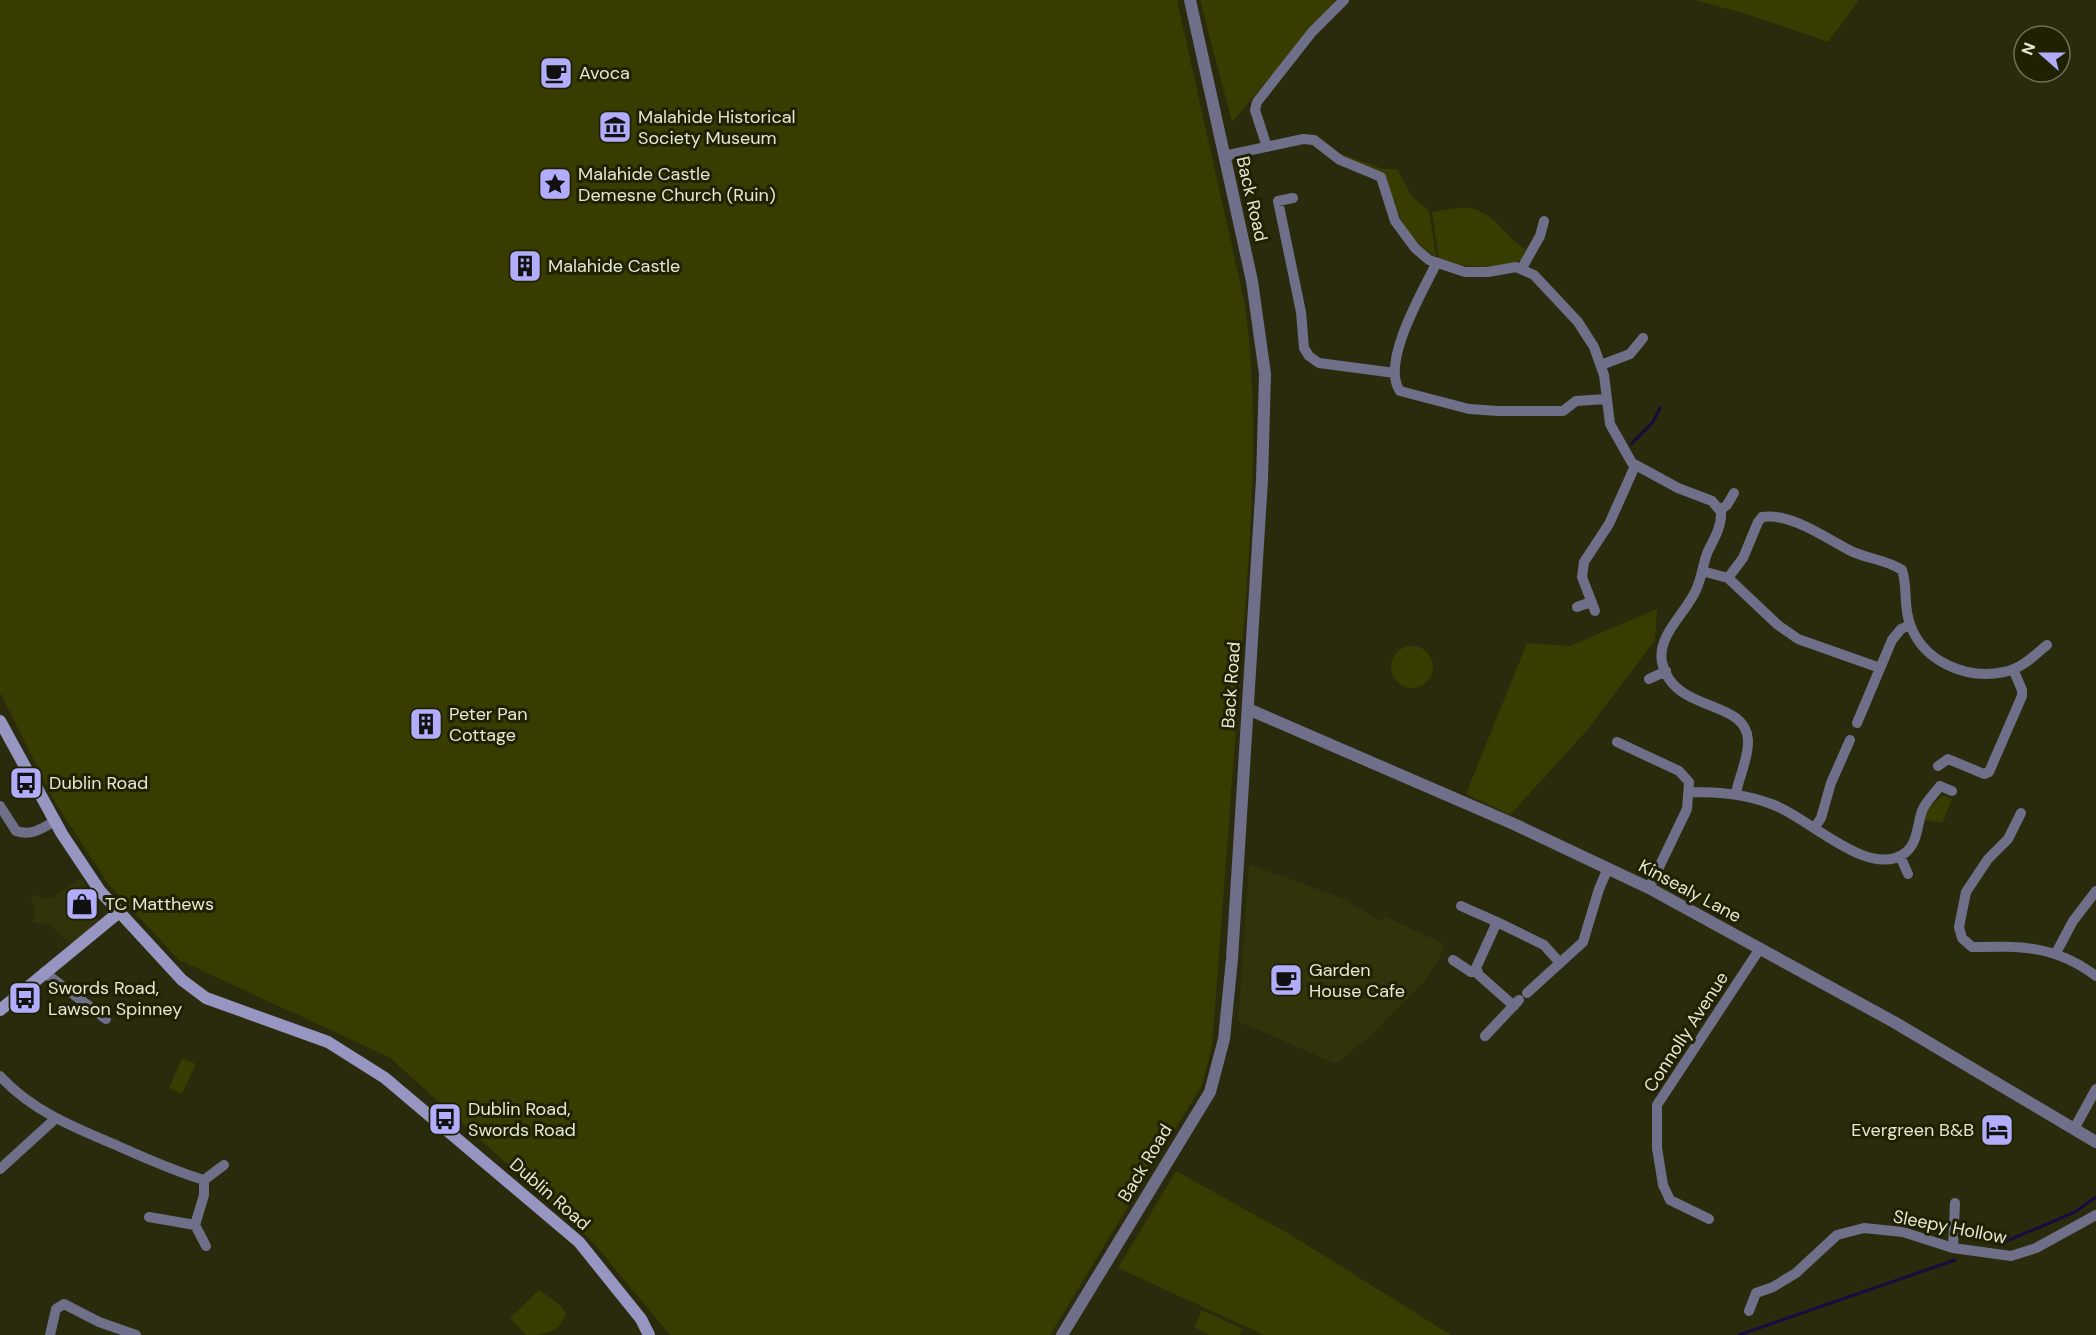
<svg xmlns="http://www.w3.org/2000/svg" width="2096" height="1335" viewBox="0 0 2096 1335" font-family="'DM Sans',sans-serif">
	<rect width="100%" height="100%" fill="#292b0c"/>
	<path fill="#31330a" d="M1249,864L1342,898L1381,921L1384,916L1444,944L1441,955L1425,982L1368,1038L1336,1064L1238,1021Z
		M81,878L97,901L98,911L96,922L73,946L50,926L33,922L35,909L30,898L38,894L44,899L52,898Z"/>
	<path fill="#393c00" d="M0,0H1177L1245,305C1261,423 1250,543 1241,662C1231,790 1222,919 1212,1047L1202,1085L1050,1335H670L591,1240L389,1057L179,960L109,885L56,804L0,693Z
		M1200,0H1336L1232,122Z
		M1695,0H1859L1828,42L1747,14Z
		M1318,135L1339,153L1383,169H1397L1412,197L1429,210L1436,257C1404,236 1397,214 1387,179L1383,174L1340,156Z
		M1464,207C1494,210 1503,235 1526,250L1522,259C1500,272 1462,267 1439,259L1432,212Z
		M1657,609L1655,640L1588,729L1510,815L1466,794L1527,643L1570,646Z
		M1391 667a21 21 0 1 1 42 0a21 21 0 1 1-42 0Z
		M1943,795L1952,799L1942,823L1923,819L1928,808Z
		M182,1058L196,1064L182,1094L169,1088Z
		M1176,1171L1291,1235L1451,1335H1264L1118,1268Z
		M539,1290L560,1305L566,1313C560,1333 545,1335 526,1335L510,1318Z
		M1202,1310L1242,1329L1239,1335H1210L1194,1327Z"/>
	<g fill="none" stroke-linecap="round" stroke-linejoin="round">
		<path stroke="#180b40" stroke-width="3" d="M1631,444L1653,422L1660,408
			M2002,1243L2075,1212L2096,1197
			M1739,1335L1955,1260"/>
		<path stroke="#6f6f8a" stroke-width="10" d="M1267,147L1255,110L1257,102L1312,32L1344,0
			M1224,156L1303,139L1314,140L1340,160L1381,177L1395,221L1415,248L1429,260L1465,272H1488L1516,267L1534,275L1578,322L1594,347L1604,375L1610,424L1632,463L1678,488L1712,501L1721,512C1722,526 1714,539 1708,551C1703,563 1702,577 1696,590C1686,613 1657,635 1662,662C1673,714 1746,698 1748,740C1749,757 1739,777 1736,793
			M1293,198L1278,201L1301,312L1304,348L1309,356L1319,363L1395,373
			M1436,264C1423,291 1380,363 1400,391L1469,409L1498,411H1563L1576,401L1606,399
			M1522,268L1540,236L1544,221
			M1601,365L1630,354L1643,338
			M1720,510L1727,505L1734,493
			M1702,571L1728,578L1778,625L1798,639L1880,668
			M1728,578L1743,558L1758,522L1762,517C1789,512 1826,538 1849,550C1866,559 1885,559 1902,570C1908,587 1903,606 1910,624C1923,662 1967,680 2004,672C2021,669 2034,656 2047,645
			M1577,607L1591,602
			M1595,611L1582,577L1584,562L1609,524L1635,466
			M1649,679L1666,671
			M1857,723L1892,640L1901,629L1910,625
			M1617,742L1679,771L1689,782L1687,809L1649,888
			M1938,766L1948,759L1984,774L1989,772L2022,696V690L2013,669
			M1689,792C1720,792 1746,794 1774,805C1808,817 1869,880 1905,853C1918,843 1917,825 1922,811C1925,802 1935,793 1940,786L1952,791
			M0,806L16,831C32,836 41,829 55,821
			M2021,813L2008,839L1988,859L1966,892L1959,927L1962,938L1972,947C2021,946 2055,945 2096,976
			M1815,827L1821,818L1831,783L1850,740
			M1900,856L1908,874
			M1461,906L1497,922
			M2056,953L2073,921L2096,891
			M1453,960L1471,972H1478
			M44,972L106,1019
			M1527,993L1583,942L1599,889L1608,868
			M1514,1006L1479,975L1476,968L1497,922L1544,945L1560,963
			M1485,1036L1519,1000
			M0,1076C32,1111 75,1128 118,1146C147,1159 174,1171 204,1180V1195L195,1225L149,1217
			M2074,1129L2096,1089
			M0,1169L55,1119
			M204,1180L224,1165
			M1709,1219L1670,1200L1663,1185L1657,1148V1105L1759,950
			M195,1225L206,1246
			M1953,1248L1955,1203
			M1749,1311L1756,1293L1773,1287L1796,1273L1837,1235L1864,1228L1903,1232L1953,1248L2011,1256L2036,1248L2096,1215
			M50,1335L56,1309L64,1304L99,1322L136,1335"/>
		<path stroke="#6f6f8a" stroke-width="12" d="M1248,709L1516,825L1649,888L1894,1022L2096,1142
			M1062,1335L1210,1092L1224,1039L1232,959L1262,480L1265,374L1252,281L1190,0"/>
		<path stroke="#9796c2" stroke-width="12" d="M0,721L62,834L100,891L182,980L206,998L328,1042L385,1078L579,1242L641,1319L649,1335
			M0,1010L118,913"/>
	</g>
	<defs>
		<g id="cafe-square" transform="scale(1.725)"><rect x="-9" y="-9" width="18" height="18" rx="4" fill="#b1adfa" stroke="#202103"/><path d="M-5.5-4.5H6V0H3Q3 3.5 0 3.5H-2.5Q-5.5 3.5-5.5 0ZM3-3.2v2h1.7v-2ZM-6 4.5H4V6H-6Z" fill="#111"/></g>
		<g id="museum-square" transform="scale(1.725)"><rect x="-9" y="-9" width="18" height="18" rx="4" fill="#b1adfa" stroke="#202103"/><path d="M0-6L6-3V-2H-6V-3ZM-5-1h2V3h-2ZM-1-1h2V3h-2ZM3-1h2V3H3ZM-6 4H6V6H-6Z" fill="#111"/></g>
		<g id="sight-square" transform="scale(1.725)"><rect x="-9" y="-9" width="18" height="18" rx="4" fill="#b1adfa" stroke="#202103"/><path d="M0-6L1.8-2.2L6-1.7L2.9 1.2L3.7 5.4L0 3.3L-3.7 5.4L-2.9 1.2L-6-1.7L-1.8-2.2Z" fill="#111"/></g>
		<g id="building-square" transform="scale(1.725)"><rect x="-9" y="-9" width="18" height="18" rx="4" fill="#b1adfa" stroke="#202103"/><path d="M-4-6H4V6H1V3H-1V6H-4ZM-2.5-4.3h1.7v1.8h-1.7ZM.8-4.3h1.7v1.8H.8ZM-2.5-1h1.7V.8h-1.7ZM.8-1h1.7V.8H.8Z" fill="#111"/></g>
		<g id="bus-square" transform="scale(1.725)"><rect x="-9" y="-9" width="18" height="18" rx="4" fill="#b1adfa" stroke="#202103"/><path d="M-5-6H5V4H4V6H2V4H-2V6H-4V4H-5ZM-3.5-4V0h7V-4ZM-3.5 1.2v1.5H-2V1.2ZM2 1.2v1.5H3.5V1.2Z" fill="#111"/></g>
		<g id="shop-square" transform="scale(1.725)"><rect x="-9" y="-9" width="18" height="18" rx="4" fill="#b1adfa" stroke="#202103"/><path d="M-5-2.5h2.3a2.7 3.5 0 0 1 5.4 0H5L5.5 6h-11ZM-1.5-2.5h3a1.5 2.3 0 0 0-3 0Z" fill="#111"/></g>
		<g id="hotel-square" transform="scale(1.725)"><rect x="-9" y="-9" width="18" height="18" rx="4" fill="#b1adfa" stroke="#202103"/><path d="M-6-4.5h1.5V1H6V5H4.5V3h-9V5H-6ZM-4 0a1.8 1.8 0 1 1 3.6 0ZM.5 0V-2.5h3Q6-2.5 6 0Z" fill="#111"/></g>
	</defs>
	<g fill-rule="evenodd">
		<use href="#cafe-square" x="556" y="73"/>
		<use href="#museum-square" x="615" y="127"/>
		<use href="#sight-square" x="555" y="184"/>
		<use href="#building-square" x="525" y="266"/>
		<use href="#building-square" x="426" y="724"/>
		<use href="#bus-square" x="26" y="783"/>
		<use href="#shop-square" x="82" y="904"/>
		<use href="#cafe-square" x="1286" y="980"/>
		<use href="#bus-square" x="25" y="998"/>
		<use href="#bus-square" x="445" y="1119"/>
		<use href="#hotel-square" x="1997" y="1130"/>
	</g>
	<g text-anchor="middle" stroke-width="6" stroke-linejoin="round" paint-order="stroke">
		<g font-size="18" fill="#e5e7d4" stroke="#202103" text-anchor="start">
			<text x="579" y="79">Avoca</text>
			<text x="638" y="123">Malahide Historical<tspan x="638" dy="21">Society Museum</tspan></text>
			<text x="578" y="180">Malahide Castle<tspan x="578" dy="21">Demesne Church (Ruin)</tspan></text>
			<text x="548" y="272">Malahide Castle</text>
			<text x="449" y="720">Peter Pan<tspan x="449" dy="21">Cottage</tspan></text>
			<text x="49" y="789">Dublin Road</text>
			<text x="105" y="910">TC Matthews</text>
			<text x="1309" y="976">Garden<tspan x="1309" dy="21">House Cafe</tspan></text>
			<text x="48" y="994">Swords Road,<tspan x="48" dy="21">Lawson Spinney</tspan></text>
			<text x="468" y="1115">Dublin Road,<tspan x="468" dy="21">Swords Road</tspan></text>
			<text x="1974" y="1136" text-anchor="end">Evergreen B&amp;B</text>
		</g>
		<g font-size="18" fill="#e5e7d4" stroke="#202103">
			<text transform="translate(1252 199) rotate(77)" y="6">Back Road</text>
			<text transform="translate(1231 685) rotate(-86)" y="6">Back Road</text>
			<text transform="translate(1690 891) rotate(28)" y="6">Kinsealy Lane</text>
			<text transform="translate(1686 1032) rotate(-57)" y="6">Connolly Avenue</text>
			<text transform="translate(1145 1163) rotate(-59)" y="6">Back Road</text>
			<text transform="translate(550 1194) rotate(41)" y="6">Dublin Road</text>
			<text transform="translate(1950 1227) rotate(11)" y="6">Sleepy Hollow</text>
		</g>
	</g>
	<g transform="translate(2042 54) rotate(291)"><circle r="28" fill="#202103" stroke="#6f7057" stroke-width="1.5"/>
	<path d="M0-4.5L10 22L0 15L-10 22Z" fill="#b1adfa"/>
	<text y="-9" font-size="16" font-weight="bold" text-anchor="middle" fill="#e5e7d4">N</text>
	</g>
</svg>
